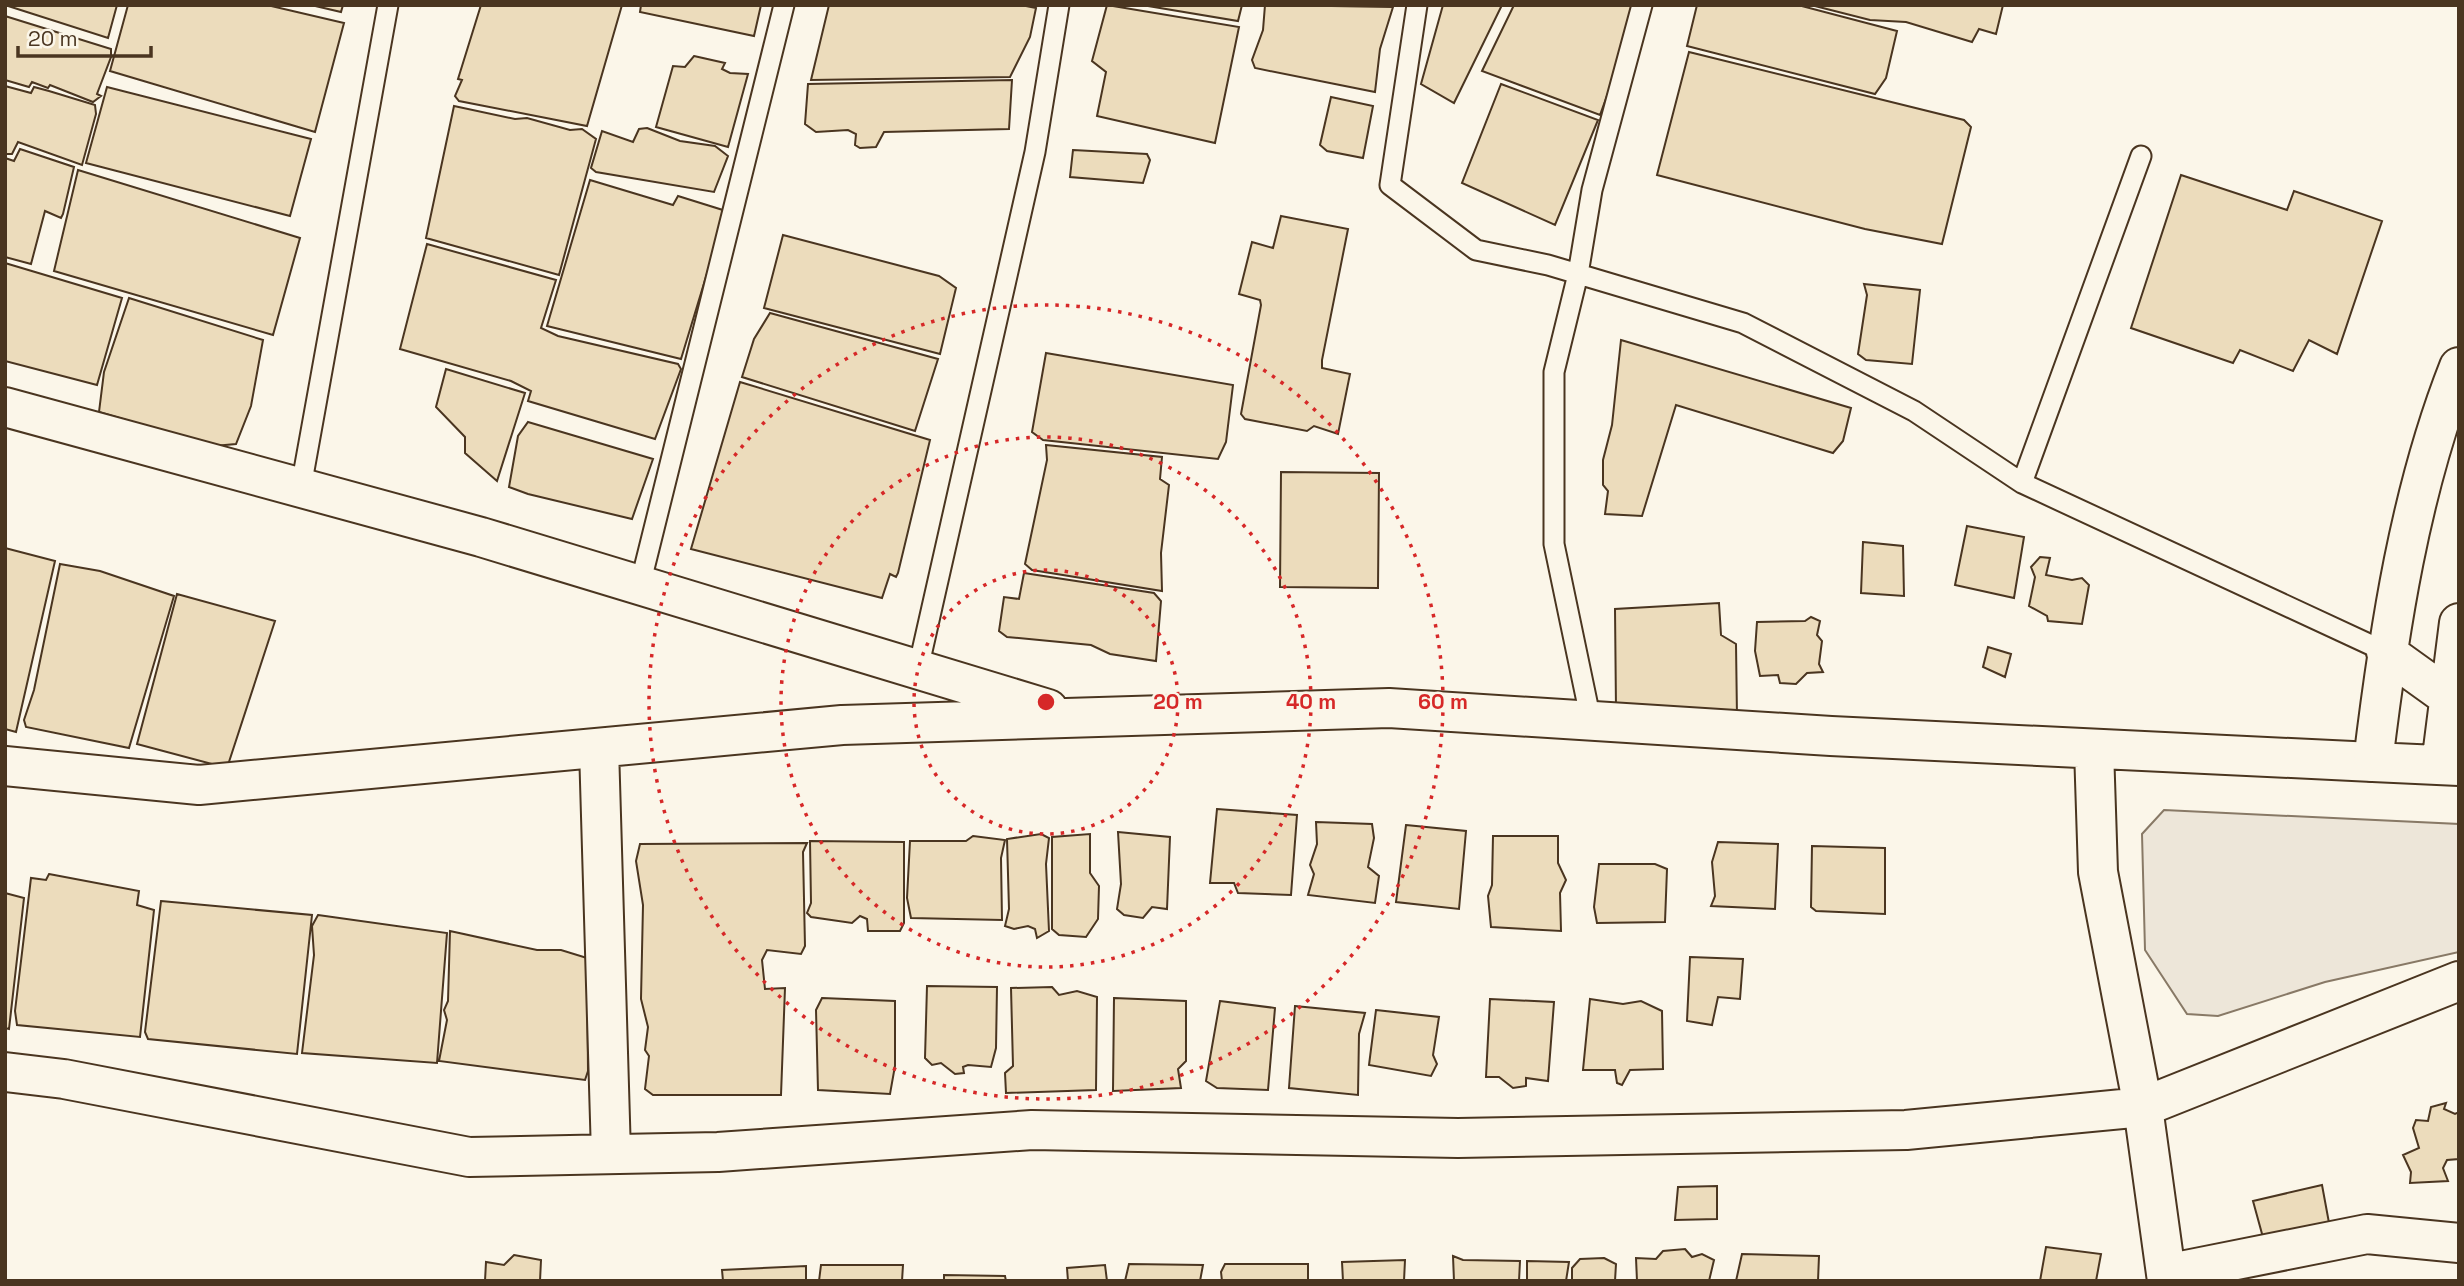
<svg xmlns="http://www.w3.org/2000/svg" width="2464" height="1286" viewBox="0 0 2464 1286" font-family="'Space Grotesk',sans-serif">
	<rect width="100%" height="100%" fill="#fbf6e9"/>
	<path fill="#ede6d9" stroke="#887966" stroke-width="2" d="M2164,810L2459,824V952L2325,982L2218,1016L2187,1014L2145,950L2142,834Z"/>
	<path fill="#ecdcbc" stroke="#4a3520" stroke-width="2" d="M5,5H117L108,38Z
		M128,5H267L344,23L315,132L110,71Z
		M311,5H343L341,12Z
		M481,5H622L587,126L459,101L455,96L462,80L458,79Z
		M641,5H761L754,36L640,12Z
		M829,5H1021L1036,8L1030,37L1010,77L811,80Z
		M1107,5L1239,27L1215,143L1097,116L1106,72L1092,61Z
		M1142,5H1242L1238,21Z
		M1265,5L1393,7L1380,49L1375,92L1255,68L1252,60L1263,30Z
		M1443,5H1502L1454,103L1421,84Z
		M1514,5H1640L1600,115L1482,71Z
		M1697,5H1798L1897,31L1886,78L1875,94L1687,46Z
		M1811,5H2003L1996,34L1979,29L1972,42L1906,22L1870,20Z
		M5,16L111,49V57L97,94L101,96L93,102L50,85L48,88L32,82L29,87L5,80Z
		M1689,52L1964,120L1971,127L1942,244L1865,229L1657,175Z
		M694,56L725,63L722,69L730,73L748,74L728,147L656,127L673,66L685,67Z
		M1012,80L1009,129L884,132L876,147L860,148L855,145L856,134L848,130L816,132L805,124L808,84Z
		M1501,84L1598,120L1555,225L1462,183Z
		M5,86L31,93L34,87L49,91L95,105L96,114L82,165L18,142L12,154H5Z
		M107,87L311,139L290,216L86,163Z
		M1331,97L1373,106L1363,158L1327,151L1320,145Z
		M454,106L515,119L527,118L570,130L582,129L596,139L559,275L426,238Z
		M647,128L680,141L715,146L728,156L714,192L596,172L591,168L602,131L633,142L639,129Z
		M20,149L74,167L63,214L61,218L45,211L31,264L5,257V158L14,161Z
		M1073,150L1147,154L1150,160L1143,183L1070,177Z
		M78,170L300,238L273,335L54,271Z
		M2181,175L2287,210L2294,191L2382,221L2337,354L2309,340L2293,371L2240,350L2233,363L2131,328Z
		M590,180L673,205L678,196L726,211L681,359L547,326Z
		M1281,216L1348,229L1322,360V368L1350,374L1338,434L1314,426L1307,431L1245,419L1241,414L1261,305L1260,300L1239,294L1252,242L1273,248Z
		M783,235L939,276L956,288L940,354L764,308Z
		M427,244L556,280L541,328L558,336L678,364L681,369L655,439L528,401L531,391L511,381L400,349Z
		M5,263L122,298L97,385L5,361Z
		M1864,284L1920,290L1912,364L1866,360L1858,354L1867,295Z
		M129,298L263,340L251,406L236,444L214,446L99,412L104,372Z
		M770,313L938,359L915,431L742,377L754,339Z
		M1621,340L1851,408L1843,441L1833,453L1676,405L1642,516L1605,514L1608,491L1603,485V460L1612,425Z
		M1046,353L1233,385L1226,442L1218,459L1043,440L1032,432Z
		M446,369L525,393L497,481L465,453V437L436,407Z
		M740,382L930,440L898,573L896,577L890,574L882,598L691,549Z
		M528,422L653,459L632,519L528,494L509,487L518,436Z
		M1046,445L1162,457L1160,479L1169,485L1161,553L1162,591L1032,570L1025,564L1047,460Z
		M1281,472L1379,473L1378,588L1280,587Z
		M1967,526L2024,537L2014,598L1955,585Z
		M1863,542L1903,546L1904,596L1861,593Z
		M5,548L55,561L16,732L5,729Z
		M2040,557L2050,558L2046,575L2072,580L2082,578L2089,585L2082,624L2048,621L2047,616L2029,606L2035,577L2031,567Z
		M60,564L100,571L174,596L129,748L26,727L24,720L34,690Z
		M1024,573L1154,593L1161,601L1156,661L1110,654L1091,645L1007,637L999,631L1004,597L1019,599Z
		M177,594L275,621L227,768L137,744Z
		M1719,603L1721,635L1736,644L1737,717L1616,709L1615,609Z
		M1811,617L1820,621L1817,635L1822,641L1819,664L1823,672L1807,673L1796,684L1780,683L1778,675L1760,676L1755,651L1757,622L1805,621Z
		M1988,647L2011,654L2005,677L1983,667Z
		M1217,809L1297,815L1291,895L1238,893L1234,883H1210Z
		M1316,822L1372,824L1374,838L1368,867L1379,876L1375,903L1308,895L1314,874L1310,865L1317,844Z
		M1406,825L1466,831L1459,909L1396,902Z
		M1118,832L1170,837L1167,909L1152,907L1143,918L1124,915L1117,909L1121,884Z
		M1041,834L1049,838L1046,864L1049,931L1037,938L1035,929L1028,926L1014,929L1005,926L1009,909L1007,839Z
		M1090,834V873L1099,886L1098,919L1086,937L1059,935L1052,929V837Z
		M973,836L1005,840L1001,858L1002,920L911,918L907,898L910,841H966Z
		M1493,836H1558V863L1566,880L1560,893L1561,931L1491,927L1488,896L1492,885Z
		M810,841L904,842V923L900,931H868L867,919L860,916L852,923L811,917L807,913L811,903Z
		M1718,842L1778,844L1775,909L1711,906L1715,896L1712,862Z
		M807,843L803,852L805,946L801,954L767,950L762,960L765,989L785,988L781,1095H653L645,1089L649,1056L645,1050L648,1027L641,999L643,905L636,861L640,844Z
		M1812,846L1885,848V914L1816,911L1811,907Z
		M1599,864H1655L1667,869L1665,922L1597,923L1594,907Z
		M49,874L139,891L137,905L154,910L140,1037L17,1025L15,1011L31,878L46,880Z
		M5,893L24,898L9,1029L5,1028Z
		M161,901L312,915L297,1054L148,1039L145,1032Z
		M318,915L447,933L437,1063L302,1053L314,955L312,926Z
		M450,931L537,950H561L587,958L588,1071L585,1080L439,1061L447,1020L444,1010L448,1001Z
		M1690,957L1743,959L1740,999L1718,997L1712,1025L1687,1021Z
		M927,986L997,987L996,1048L991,1067L968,1065L963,1067L964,1073L955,1074L941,1063L932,1065L925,1058Z
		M1052,987L1059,995L1077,991L1097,997L1096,1090L1006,1093L1005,1073L1013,1066L1011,988Z
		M822,998L895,1001V1066L890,1094L818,1090L816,1010Z
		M1114,998L1186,1001V1061L1178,1069L1181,1088L1113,1091Z
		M1490,999L1554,1002L1548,1081L1526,1078V1086L1513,1088L1499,1077H1486Z
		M1590,999L1623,1004L1641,1001L1662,1011L1663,1069L1630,1070L1622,1085L1617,1083L1615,1070H1583Z
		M1220,1001L1275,1008L1268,1090L1217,1088L1206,1081Z
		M1295,1006L1365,1013L1359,1034L1358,1095L1289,1088Z
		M1376,1010L1439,1017L1433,1055L1437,1064L1431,1076L1369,1065Z
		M2446,1103L2444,1109L2455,1114L2459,1112V1159L2447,1160L2443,1168L2448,1181L2410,1183L2411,1172L2403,1155L2419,1148L2413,1128L2416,1120L2428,1121L2431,1107Z
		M2322,1185L2332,1239L2267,1252L2253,1201Z
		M1717,1186V1219L1675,1220L1678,1187Z
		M2046,1247L2101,1254L2096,1281H2040Z
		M1685,1249L1692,1257L1702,1254L1714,1260L1709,1281H1637L1636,1258L1656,1259L1663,1251Z
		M1742,1254L1819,1256L1818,1281H1736Z
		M514,1255L541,1260L540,1281H485L486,1262L504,1265Z
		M1453,1256L1463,1260L1520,1261L1519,1281H1454Z
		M1604,1258L1616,1264L1615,1281H1572V1268L1580,1259Z
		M1405,1260L1404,1281H1343L1342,1262Z
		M1527,1261L1569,1262L1566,1281H1527Z
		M1129,1264L1203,1265L1200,1281H1125Z
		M1225,1264H1308V1281H1222L1221,1272Z
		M821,1265H903L902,1281H819Z
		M1105,1265L1107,1281H1068L1067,1268Z
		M806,1266V1281H723L722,1270Z
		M944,1275L1005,1276L1006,1281H944Z"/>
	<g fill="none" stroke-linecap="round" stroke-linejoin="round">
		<g stroke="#4a3520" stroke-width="23">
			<path id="lane" d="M1417,5L1390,185L1476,250L1548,265L1743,323L1914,411L2022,483L2386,652
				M2022,483L2141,156
				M301,487L388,5
				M640,585L784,5
				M918,669L1035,152L1059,5
				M1591,721L1554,544V372L1578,274L1592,190L1642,5"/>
		</g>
		<g stroke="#4a3520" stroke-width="42">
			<path id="street" d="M5,407L481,537L1048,709
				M599,748L611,1154
				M2094,749L2098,872L2143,1107L2167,1281
				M5,766L199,785L842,725L1389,708L1831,736L2373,762
				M5,1072L64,1079L469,1157L718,1152L1032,1130L1458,1138L1906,1130L2143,1107L2459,981
				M2166,1274L2367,1234L2459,1243"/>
		</g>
		<g stroke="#4a3520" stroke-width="42">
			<path id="secondary" d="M2459,367C2410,491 2389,630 2373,762L2459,766
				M2386,652L2450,698
				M2441,765L2459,623"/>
		</g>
		<use href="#lane" stroke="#fbf6e9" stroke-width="19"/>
		<use href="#street" stroke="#fbf6e9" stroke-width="38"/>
		<use href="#secondary" stroke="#fbf6e9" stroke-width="38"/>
	</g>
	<g fill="none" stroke="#d62828" stroke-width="3.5" stroke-dasharray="3.5 7">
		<circle cx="1046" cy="702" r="132"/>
		<circle cx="1046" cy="702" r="265"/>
		<circle cx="1046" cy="702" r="397"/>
	</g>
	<circle cx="1046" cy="702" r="10" fill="#d62828" stroke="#fbf6e9" stroke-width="3.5"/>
	<g font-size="21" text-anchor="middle" font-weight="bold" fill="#d62828" stroke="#fbf6e9" stroke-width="5" stroke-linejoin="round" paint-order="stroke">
		<text x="1178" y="709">20 m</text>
		<text x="1311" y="709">40 m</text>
		<text x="1443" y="709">60 m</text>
	</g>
	<rect width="2464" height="1286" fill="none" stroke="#4a3520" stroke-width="14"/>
	<path d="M18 46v10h133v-10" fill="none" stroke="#4a3520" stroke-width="3.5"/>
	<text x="28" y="46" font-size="21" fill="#4a3520" stroke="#fbf6e9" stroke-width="5" paint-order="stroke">20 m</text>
</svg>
